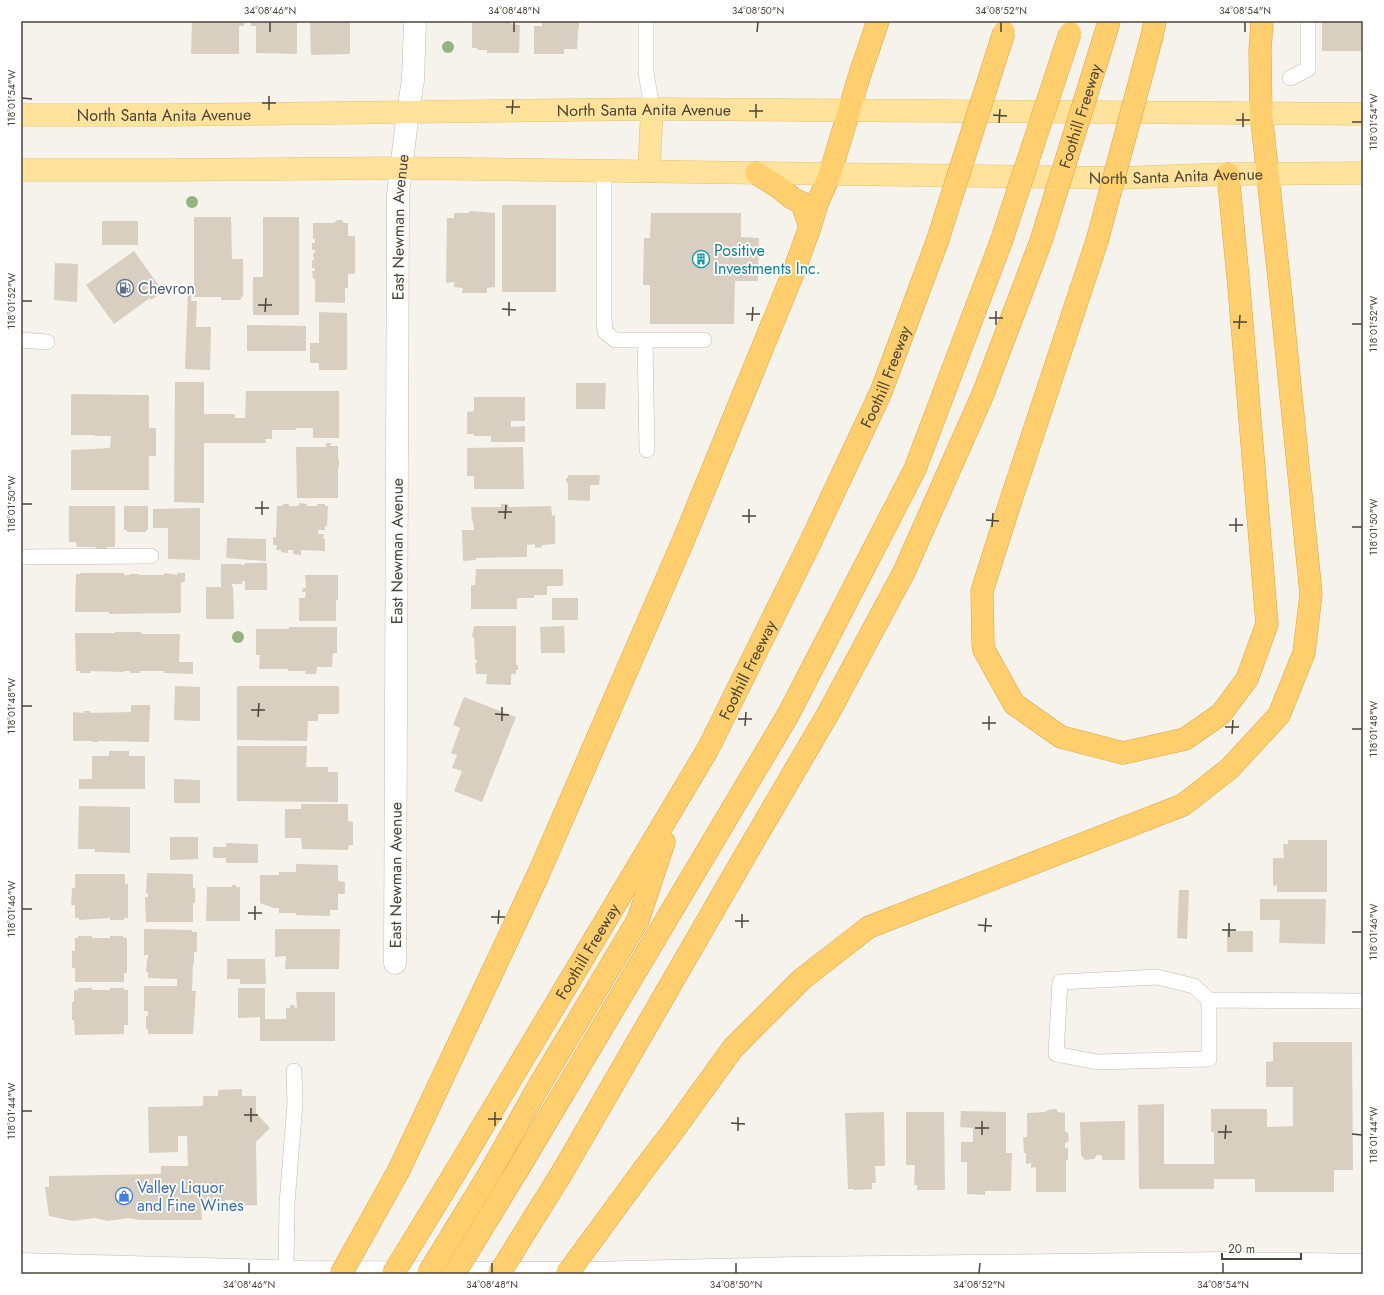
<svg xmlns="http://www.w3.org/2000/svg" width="1384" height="1295" viewBox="0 0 1384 1295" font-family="Jost,sans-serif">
	<rect width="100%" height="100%" fill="#f6f3ec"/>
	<path fill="#d8cfc1" d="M192,21H245L244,26H239V54H191Z
		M251,21H297V54L256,53V26H251Z
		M310,21H350V54L311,55Z
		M472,21H511V24L520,25L519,53H487V50H477V48H472Z
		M542,21H579V29H578L577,49H564V54H534V26H542Z
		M1322,21H1361V41H1363V50L1361,51H1322Z
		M502,205H556V292H502Z
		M469,211L495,213V287L487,288V293H462L463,288L454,287V282L446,283L447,218H454V213H469Z
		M651,213H741V237L759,238L758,281H735L734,324H650V285H643L644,238H650Z
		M194,217H231L232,259H243V297H241V300H221V297H194Z
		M263,217H299V315H253V277H263Z
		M337,220H342L344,223H348V236H355V274H348V288H345V303L315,302V279H313L312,271H315V268H312V260H314V257H313V253H315V250H312V243H315V239H313V223H334Z
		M102,221H138V245H102Z
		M134,251L162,290L159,292L160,294L151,300L150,298L114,324L86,285Z
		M55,263L78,264L77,302L54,300Z
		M188,289H192L191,301H197L196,327H211L210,370L185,369Z
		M319,312L347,313V370H319V363H310V343H319Z
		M247,325L306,326V351H247Z
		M175,382H204V414H235V418H245L246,391H339V438H313V428H296V430H272V439H265L266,443H204V503L174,502Z
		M576,383H606L605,409H576Z
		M71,394L149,395V428H156V456H149V490H71V450L110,448L111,436H95V435H71Z
		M474,397H525V421H511V427L525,426V442H491V436H474V434H467V412L474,411Z
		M326,443H331L330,446H338V459H339V467H338V498H297L296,447H326Z
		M523,447L524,489H474V476H467V448Z
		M568,475H600L599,485H590V501L568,500V482L566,483V478H568Z
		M299,503L307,504V506H317V504H325V506H328L327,526H325V530H318V534H324L323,539H325V551L301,550V555L293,554V550H288V553L281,552V550H276L277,545H273V537H276L277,506H283V504H289V506H299Z
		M501,504H508L509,507L551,506L552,516L555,515V544L542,545V547L535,548V544L527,545V557L475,558L476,560L463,561L462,530H474L473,521H472L471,507H501Z
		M69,506H115V547H107V550H96V547H77L76,542H69Z
		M124,506H148V530H146V532H127V530H124Z
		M200,508V560L168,559V528H153V509Z
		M227,538L266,539V561L226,558Z
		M245,563H267V590H245V581H242V584H232V586L233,587L234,619H206V587H221V564H241V565H245Z
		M476,569H563V586H547V595H534V598H517V609H471V585H475Z
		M81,573H124V575H130V574H139V575H164V573L177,575V573H185V582H181V613L109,614V612H75L76,574H80Z
		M305,575H338V600H336V621H299V598H305L306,592H302L303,588H306Z
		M552,598H578V620H552Z
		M474,626H516V665H518V670H516V674H511V685L486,684L487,674H476L475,663H477V660H475L474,637H472Z
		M564,626L565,653H541L540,627Z
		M289,627H337V653H333L332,667H317L316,674H305L306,671H288V669H259L260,655H256V629H289Z
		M115,632H141V634H180L179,662H193V674L164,673V671H140V673H130V671H124V672L90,671L91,673H80V671H76L75,633H115Z
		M175,686L200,687V721L174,720Z
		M237,686H339V714H318V721H308L307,741L237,740Z
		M464,697L516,717L482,802L454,791L462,771L452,768L457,755L451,753L460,728L453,725Z
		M131,705H150L149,742L98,741V742H92V741H73V712L84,713V711H90V713L131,712Z
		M237,746H307L306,767H328V772H338V802L237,801Z
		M109,751H129V756H145V789H79V779H92V756H109Z
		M174,779L200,780V803H174Z
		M301,804H348V821L353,822V845H349L348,850L302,849L301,838H285V809H301Z
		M79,806L130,807V853L95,852V849H78Z
		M170,837H198V859L170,860Z
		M1288,840H1327V892H1277V885L1273,886V858H1284L1283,844H1288Z
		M226,843L258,844V863H226V858H213V847H226Z
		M296,864L338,865V881L345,882V894H338V910H330V916L296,915V913H279V908H274L260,903V875H279V872H296Z
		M147,873L193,874V888H195V903H193V922H146L145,897H148V893H146Z
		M75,874H125V884H128V918H124V920H110V918L79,920V918H75V905H71L72,888H75Z
		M232,885H236V887H240V921H206L207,887H232Z
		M1179,890H1189L1187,939L1177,938Z
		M1260,899H1326L1325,944L1279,943L1280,920H1260Z
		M144,929L192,930V932H197V952H194V964H193L192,991H196L193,1034H148V1029H146V1016H148V1011H144V986H177V979L148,978V972H146L147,959H148V955H144Z
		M275,929H340L339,969H285L286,956L275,957Z
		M1227,931H1253V952H1227Z
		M78,936H92V938H110V936H123V937L127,938V973H124V982H75V968H72V951H75V938H78Z
		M227,959H265L266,984H240V979H227Z
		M78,988H92V990H110V988H124V990H128V1025H124V1034L75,1035L74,1020H72V1002H74V990H78Z
		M238,988H265V1019H286V1008H290V1005H294L295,1008H297L296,992H335V1041H260V1017L238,1018Z
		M1273,1042H1352L1353,1170H1334V1192H1255V1179H1214V1189H1139L1138,1105L1164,1104V1164H1214V1132H1211V1109H1267V1127L1293,1126V1087H1266V1062L1273,1061Z
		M242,1089V1096H256V1113L270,1128L256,1142L257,1205L235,1206L234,1200H225V1205H201L202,1220H140L128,1218L108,1221L95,1218L73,1221L49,1216L45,1187H49V1176L161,1174V1166H188L187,1136H178V1152L149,1153L148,1107L203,1106V1096H218V1090Z
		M1056,1109L1058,1112L1065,1113V1131L1068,1133L1069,1141L1065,1143V1148H1068V1160H1066V1192H1036V1167L1031,1168V1163L1026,1164V1153H1024L1023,1137H1027V1113L1045,1112L1048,1110Z
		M961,1111L1006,1112V1153H1012L1011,1191H985V1195L967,1194V1162H961V1142H973V1128L960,1127Z
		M884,1112L885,1166H875L876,1183H872V1189L854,1190V1189H848L845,1113Z
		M906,1112H944L945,1190H917V1185H914L915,1165H906Z
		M1125,1121V1160H1102V1155H1097L1094,1159L1085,1160L1081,1155L1080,1122Z"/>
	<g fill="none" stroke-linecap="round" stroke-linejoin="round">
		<g stroke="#c2bbae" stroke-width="16">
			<path id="service" d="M646,21V72L652,109
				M1290,78L1308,69V21
				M604,171V319L605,332L615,340H704
				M21,340L47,342
				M645,340L647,450
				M21,557L151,556
				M1209,1000V1059L1097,1062L1056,1054L1060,982L1157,977L1194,986L1209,1000L1363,1001
				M286,1272L287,1203L295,1103L294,1071"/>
		</g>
		<g stroke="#c2bbae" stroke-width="23">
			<g id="minor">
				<path id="s1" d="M395,963L398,194L408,112L413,80L415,21"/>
			</g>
		</g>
		<g stroke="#c2bbae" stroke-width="23">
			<path id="tertiary" d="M21,1264L305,1272L589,1273L795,1268L1229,1263L1363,1265"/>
		</g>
		<g stroke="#e6c16a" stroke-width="23">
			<g id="primary">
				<path id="s2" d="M21,115H170L652,109L1363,114"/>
				<path id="s3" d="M21,170H170L401,168L1119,178L1228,174L1363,173"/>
				<path d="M649,171L652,109"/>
			</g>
		</g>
		<g stroke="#e0a43c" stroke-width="23">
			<g id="motorway">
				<path d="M1105,35L1109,21"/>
				<path d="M1152,36L1155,21"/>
				<path d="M756,173L781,189L792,198L802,203L810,227"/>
				<path d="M1097,241L1010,503L982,591L983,644L984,650L1014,704L1061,737L1123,753L1185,739L1221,714L1247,679L1267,624L1239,288L1228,174"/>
				<path d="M644,1169L673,1131L733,1048L802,979L869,927L1183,805L1229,769L1279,715L1304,653L1311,594L1281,297L1261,113L1260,51L1262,21"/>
				<path d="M399,1170L538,875L684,539L794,271L810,227L817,204L830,174L860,74L878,21"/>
				<path id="s4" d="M456,1171L708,749L810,543L881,392L937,242"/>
				<path d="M491,1171L540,1084L638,920L664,842"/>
				<path d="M517,1171L788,715L915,469L1001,242"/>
				<path d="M563,1171L746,854L829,712L904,572L983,394L1041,241"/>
			</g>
		</g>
		<use href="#service" stroke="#fff" stroke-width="15"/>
		<use href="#minor" stroke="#fff" stroke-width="22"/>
		<use href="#tertiary" stroke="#fff" stroke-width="22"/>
		<use href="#primary" stroke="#ffe39c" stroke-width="22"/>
		<use href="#motorway" stroke="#ffcf6e" stroke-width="22"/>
		<g stroke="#e0a43c" stroke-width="23" stroke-linecap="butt">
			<g id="motorway-bridge">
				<path id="s5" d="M1041,241L1105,35"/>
				<path d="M1097,241L1152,36"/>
				<path d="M937,242L1004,32"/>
				<path d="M1001,242L1070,33"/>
				<path d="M341,1274L399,1170"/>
				<path d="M393,1274L456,1171"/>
				<path d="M428,1274L491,1171"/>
				<path d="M454,1274L517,1171"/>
				<path d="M499,1274L563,1171"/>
				<path d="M567,1274L644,1169"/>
			</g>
		</g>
		<use href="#motorway-bridge" stroke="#ffcf6e" stroke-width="22"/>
	</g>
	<g fill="#97b381">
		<circle cx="448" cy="47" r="6"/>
		<circle cx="192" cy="202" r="6"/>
		<circle cx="238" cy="637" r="6"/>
	</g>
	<path fill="none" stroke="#4b4439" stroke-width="1.5" d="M270,32V22M514,32V22M757,32L758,22M1001,32V22M1245,32V22M22,98L32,99M262,103H276M506,107H520M269,110V96M749,111H763M512,114L513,100M993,115L1007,116M756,118V104M1236,120H1250M1352,122H1362M999,123L1000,109M1243,127V113M22,301H32M258,305H272M502,309L516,310M265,312L266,298M746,314H760M509,316V302M989,318H1003M752,321L753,307M1233,322H1247M1352,324H1362M996,325V311M1239,329L1240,315M22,504H32M255,508H269M498,512H512M262,515V501M742,516H756M505,519L506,505M986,520L999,521M749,523V509M1229,525H1243M992,527L993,513M1352,527H1362M1236,532V518M22,706H32M251,710H265M495,714L509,715M258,717L259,703M738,719H752M502,721V707M982,723H996M745,726L746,712M1225,727H1239M1352,729H1362M989,730V716M1232,734L1233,720M22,909H32M248,913H262M491,917H505M255,920V906M735,921H749M498,924L499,910M978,925L992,926M742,928V914M1222,930H1236M985,932L986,918M1352,932H1362M1229,937V923M22,1111H32M244,1115H258M488,1119H502M251,1122V1108M731,1123L745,1124M495,1126V1112M975,1128H989M738,1131V1117M1218,1132H1232M1352,1134L1362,1135M982,1135V1121M1225,1139L1226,1125M249,1273V1263M492,1273V1263M736,1273V1263M979,1273L980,1263M1223,1273V1263"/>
	<defs>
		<g id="building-ring" transform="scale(0.9)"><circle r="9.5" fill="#fff" stroke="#0f9aa8" stroke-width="1.5"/><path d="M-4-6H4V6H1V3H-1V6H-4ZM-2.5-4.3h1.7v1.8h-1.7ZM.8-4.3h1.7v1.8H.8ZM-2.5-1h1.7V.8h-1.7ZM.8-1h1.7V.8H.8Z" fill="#0f9aa8"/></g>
		<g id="fuel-ring" transform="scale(0.9)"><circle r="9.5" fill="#fff" stroke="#5c6f8a" stroke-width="1.5"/><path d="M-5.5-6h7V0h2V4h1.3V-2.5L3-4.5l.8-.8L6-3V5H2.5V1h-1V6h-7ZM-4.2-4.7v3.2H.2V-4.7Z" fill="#5c6f8a"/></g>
		<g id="shop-ring" transform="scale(0.9)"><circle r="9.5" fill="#fff" stroke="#3f7fe0" stroke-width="1.5"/><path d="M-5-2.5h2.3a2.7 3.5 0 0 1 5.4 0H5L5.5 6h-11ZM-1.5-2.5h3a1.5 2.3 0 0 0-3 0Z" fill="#3f7fe0"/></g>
	</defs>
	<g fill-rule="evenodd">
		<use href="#building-ring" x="701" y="259"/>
		<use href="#fuel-ring" x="125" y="288"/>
		<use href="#shop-ring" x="124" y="1196"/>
	</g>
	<g text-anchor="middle" stroke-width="3.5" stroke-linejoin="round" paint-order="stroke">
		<g font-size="16" fill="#4b4439" stroke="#fff">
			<text dy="6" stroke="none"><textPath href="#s2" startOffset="623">North Santa Anita Avenue</textPath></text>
			<text dy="6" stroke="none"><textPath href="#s2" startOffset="143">North Santa Anita Avenue</textPath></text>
			<text dy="6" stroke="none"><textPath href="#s5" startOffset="131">Foothill Freeway</textPath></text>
			<text dy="6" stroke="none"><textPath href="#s3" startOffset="1155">North Santa Anita Avenue</textPath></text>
			<text dy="6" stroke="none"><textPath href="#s1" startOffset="736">East Newman Avenue</textPath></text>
			<text dy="6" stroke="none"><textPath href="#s4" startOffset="904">Foothill Freeway</textPath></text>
			<text dy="6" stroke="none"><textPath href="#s1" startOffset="412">East Newman Avenue</textPath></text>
			<text dy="6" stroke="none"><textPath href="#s4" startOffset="580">Foothill Freeway</textPath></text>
			<text dy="6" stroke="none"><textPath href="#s1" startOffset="88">East Newman Avenue</textPath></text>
			<text dy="6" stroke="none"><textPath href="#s4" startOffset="256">Foothill Freeway</textPath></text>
		</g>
		<g font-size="16" fill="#0d838f" stroke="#fff" text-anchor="start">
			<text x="714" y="256">Positive<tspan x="714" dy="18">Investments Inc.</tspan></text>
		</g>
		<g font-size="16" fill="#4e5e75" stroke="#fff" text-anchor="start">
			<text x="138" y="294">Chevron</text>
		</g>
		<g font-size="16" fill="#366cbe" stroke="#fff" text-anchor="start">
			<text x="137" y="1193">Valley Liquor<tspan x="137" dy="18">and Fine Wines</tspan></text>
		</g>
	</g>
	<rect width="1384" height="1295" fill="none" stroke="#ffffff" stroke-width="44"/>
	<path d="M1222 1253v6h79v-6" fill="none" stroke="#4b4439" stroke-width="2"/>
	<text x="1228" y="1253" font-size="12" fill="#4b4439" stroke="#ffffff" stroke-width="3" paint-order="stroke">20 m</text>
	<rect x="22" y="22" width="1340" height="1251" fill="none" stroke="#4b4439" stroke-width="1.5"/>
	<g font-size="10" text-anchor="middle" fill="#4b4439">
		<text x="270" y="14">34°08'46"N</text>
		<text x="514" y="14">34°08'48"N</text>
		<text x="758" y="14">34°08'50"N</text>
		<text x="1001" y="14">34°08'52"N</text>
		<text x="1245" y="14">34°08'54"N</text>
		<text transform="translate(11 98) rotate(-90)" y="4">118°01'54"W</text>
		<text transform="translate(1373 122) rotate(-90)" y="4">118°01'54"W</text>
		<text transform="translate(11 301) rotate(-90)" y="4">118°01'52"W</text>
		<text transform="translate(1373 324) rotate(-90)" y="4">118°01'52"W</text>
		<text transform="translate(11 504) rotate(-90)" y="4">118°01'50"W</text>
		<text transform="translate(1373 527) rotate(-90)" y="4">118°01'50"W</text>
		<text transform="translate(11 706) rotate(-90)" y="4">118°01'48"W</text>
		<text transform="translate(1373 729) rotate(-90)" y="4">118°01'48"W</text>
		<text transform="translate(11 909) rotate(-90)" y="4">118°01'46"W</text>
		<text transform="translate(1373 932) rotate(-90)" y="4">118°01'46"W</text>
		<text transform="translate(11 1111) rotate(-90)" y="4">118°01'44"W</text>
		<text transform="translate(1373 1135) rotate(-90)" y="4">118°01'44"W</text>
		<text x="249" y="1288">34°08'46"N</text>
		<text x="492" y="1288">34°08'48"N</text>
		<text x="736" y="1288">34°08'50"N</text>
		<text x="979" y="1288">34°08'52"N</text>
		<text x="1223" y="1288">34°08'54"N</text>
	</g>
</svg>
